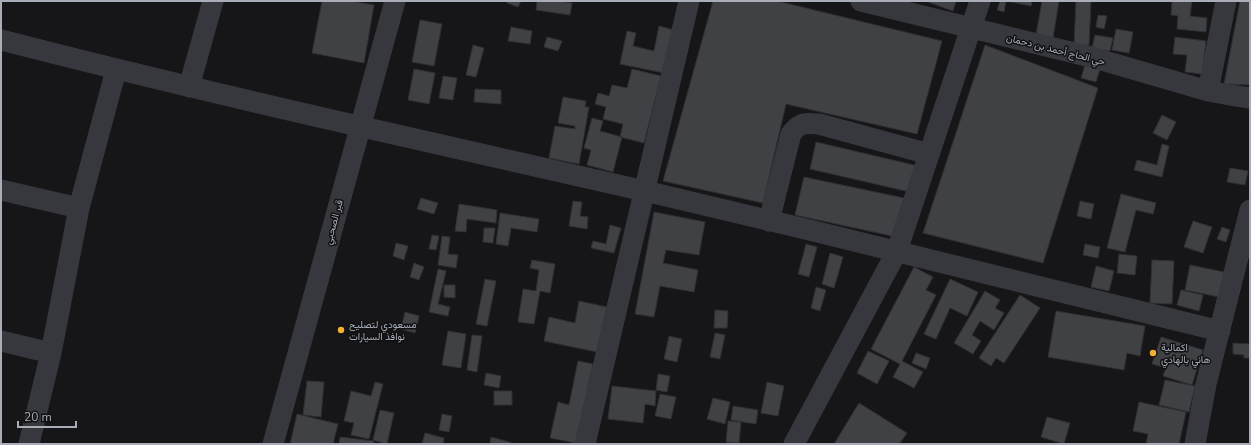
<svg xmlns="http://www.w3.org/2000/svg" width="1251" height="445" viewBox="0 0 1251 445" font-family="'Nunito Sans',Vazirmatn,sans-serif">
	<rect width="100%" height="100%" fill="#161618"/>
	<path fill="#404145" stroke="#303034" d="M322,1H351L374,5L364,63L312,53Z
		M508,1H521L518,7L507,3Z
		M537,1H560L572,3L570,15L536,10Z
		M713,1H777L942,41L917,134L786,104L763,203L663,181Z
		M925,1H956L953,11Z
		M1000,1H1006L1004,12L997,10Z
		M1007,1H1032L1031,6Z
		M1042,1H1059L1053,38L1036,35Z
		M1076,1H1091L1089,45H1074Z
		M1172,1H1192L1190,16L1207,18L1206,32L1177,29L1178,16L1171,15Z
		M1240,1H1250V85L1224,84Z
		M1098,15L1107,16L1104,29L1096,27Z
		M420,20L442,24L434,66L412,62Z
		M659,26L674,30L664,73L620,64L627,31L636,33L633,46L654,51Z
		M511,27L532,31L530,44L508,41Z
		M1116,29L1133,32L1129,53L1112,50Z
		M1095,35L1113,38L1110,51L1092,48Z
		M547,37L562,41L558,51L544,47Z
		M1175,37L1206,41L1202,74L1185,72L1187,55L1173,54Z
		M473,45L484,48L476,77L466,75Z
		M985,45L1098,88L1043,263L923,233Z
		M1085,65L1100,69L1096,82L1081,78Z
		M414,69L435,73L429,104L408,100Z
		M632,69L661,76L644,143L620,137L623,124L603,119L606,107L595,104L598,93L609,96L612,85L627,88Z
		M443,76L457,78L453,100L439,98Z
		M475,89L501,90V104L474,102Z
		M563,97L586,101L585,107H589L579,164L549,158L555,126L575,129V126L558,123Z
		M1162,115L1176,122L1167,140L1153,133Z
		M592,118L603,121L600,131L622,137L613,172L587,165L591,150L584,148Z
		M816,142L918,166L910,192L810,169Z
		M1162,144L1169,146L1162,177L1134,170L1137,160L1157,165Z
		M1230,168L1248,171L1245,185L1227,182Z
		M804,177L904,198L892,236L795,215Z
		M1121,194L1156,203L1153,214L1136,210L1125,252L1107,248Z
		M421,198L438,203L434,214L417,209Z
		M573,201L582,202L580,216L588,217L587,229L569,226Z
		M1080,201L1094,204L1091,219L1077,216Z
		M459,204L497,210L496,223L467,219L466,232L455,231Z
		M654,212L705,222L699,255L666,250L663,263L698,270L694,292L660,286L654,317L635,314Z
		M500,213L539,219L537,232L511,228L508,246L496,244Z
		M1193,221L1212,227L1203,253L1184,247Z
		M610,225L621,228L614,253L591,248L593,241L606,244Z
		M1222,227L1230,230L1226,242L1217,239Z
		M484,228H495L493,243L483,242Z
		M432,235L439,236L436,250L429,249Z
		M442,236L450,237L448,254L458,255L456,268L438,265Z
		M396,243L408,246L404,260L393,256Z
		M806,244L817,247L809,277L798,274Z
		M1085,244L1100,247L1098,258L1083,255Z
		M830,253L843,257L834,288L822,284Z
		M1119,254L1137,256L1135,275L1117,273Z
		M532,260L555,264L550,293L540,291L534,324L518,322L523,289L536,291L539,270L530,268Z
		M1152,260L1174,261L1172,304L1150,303Z
		M414,263L424,267L419,280L410,277Z
		M1190,265L1224,272L1219,297L1185,290Z
		M1096,266L1114,271L1109,291L1091,287Z
		M914,267L933,277L926,290L936,295L902,361L923,372L914,388L893,377L900,364L871,349Z
		M438,269L446,271L438,304L450,307L448,316L429,312Z
		M485,279L496,281L487,326L476,324Z
		M950,279L978,292L967,316L950,308L936,339L924,334Z
		M444,285H455V298L444,297Z
		M816,287L826,290L820,311L811,308Z
		M1181,290L1203,295L1199,311L1177,305Z
		M985,291L1000,300L995,308L1004,313L994,330L980,321L972,335L981,341L973,354L954,343Z
		M1020,295L1040,308L1004,363L996,358L991,366L979,358Z
		M579,301L607,307L597,352L544,341L549,317L575,323Z
		M715,310L728,311L727,328H714Z
		M1056,311L1145,326L1140,356L1127,353L1124,370L1048,357Z
		M405,312L419,316L415,333L401,329Z
		M448,331L466,334L461,368L442,365Z
		M715,333L725,335L720,359L710,357Z
		M472,335L482,336L477,372L467,370Z
		M669,336L682,339L677,362L664,359Z
		M1161,337L1203,350L1192,385L1163,376L1166,368L1152,364Z
		M1233,343L1250,344V358H1244V355L1233,354Z
		M868,351L889,361L877,384L857,373Z
		M916,353L930,358L926,369L912,363Z
		M578,361L593,364L576,443L550,438L558,402L569,405Z
		M486,373L501,376L499,388L484,385Z
		M658,374L670,376L667,392L656,390Z
		M1165,380L1195,386L1189,412L1159,405Z
		M307,381L324,382L321,417L303,415Z
		M375,382L383,384L369,439L351,435L354,423L344,421L351,391L371,396Z
		M767,382L784,386L778,416L761,413Z
		M612,386L656,391L655,406L645,404L643,423L608,419Z
		M494,391H512V405H494Z
		M660,394L676,397L671,419L655,416Z
		M713,398L730,402L725,424L707,419Z
		M1139,402L1186,412L1179,444H1146L1148,434L1133,431Z
		M859,403L907,433L899,444H834Z
		M733,406L758,410L756,424L731,420Z
		M380,410L394,413L387,444L373,440Z
		M297,414L338,424L333,444H290Z
		M442,414L452,416L449,432L439,430Z
		M1047,417L1070,423L1064,444L1041,437Z
		M728,421L741,422L739,443L726,442Z
		M425,433L444,438L443,444H422Z
		M340,437L374,441V444H339Z
		M491,437L513,443L512,444H490Z"/>
	<g fill="none" stroke-linecap="round" stroke-linejoin="round">
		<path stroke="#37383d" stroke-width="21" d="M861,1L1091,57L1208,91L1230,95L1250,98
			M1,40C214,95 430,142 645,191C837,236 1028,283 1220,331
			M189,87L213,1
			M1208,91L1226,1
			M1,190L79,208L51,353L29,444
			M79,208L116,70
			M769,221L791,134C800,122 805,123 819,124L929,154
			M1,341L51,353
			M273,444L395,1
			M585,444L689,1
			M794,444L897,251L980,1
			M1195,444L1206,384L1250,210"/>
	</g>
	<g fill="#f2b134" stroke="#111113" stroke-width="1.5">
		<circle cx="341" cy="330" r="4"/>
		<circle cx="1153" cy="353" r="4"/>
	</g>
	<g text-anchor="middle" stroke-width="3" stroke-linejoin="round" paint-order="stroke">
		<g font-size="10" fill="#a8adb8" stroke="#111113">
			<text transform="translate(1056 49) rotate(14)" y="4">حي الحاج أحمد بن دحمان</text>
			<text transform="translate(333 222) rotate(-75)" y="4">قبر الصحبي</text>
		</g>
		<g font-size="10" fill="#a8adb8" stroke="#111113" text-anchor="start">
			<text x="349" y="328">مسعودي لتصليح<tspan x="349" dy="12">نوافذ السيارات</tspan></text>
			<text x="1161" y="351">اكمالية<tspan x="1161" dy="12">هاني بالهادي</tspan></text>
		</g>
	</g>
	<rect width="1251" height="445" fill="none" stroke="#a8adb8" stroke-width="4"/>
	<path d="M18 421v6h58v-6" fill="none" stroke="#a8adb8" stroke-width="2"/>
	<text x="24" y="421" font-size="12" fill="#a8adb8" stroke="#111113" stroke-width="3" paint-order="stroke">20 m</text>
</svg>
